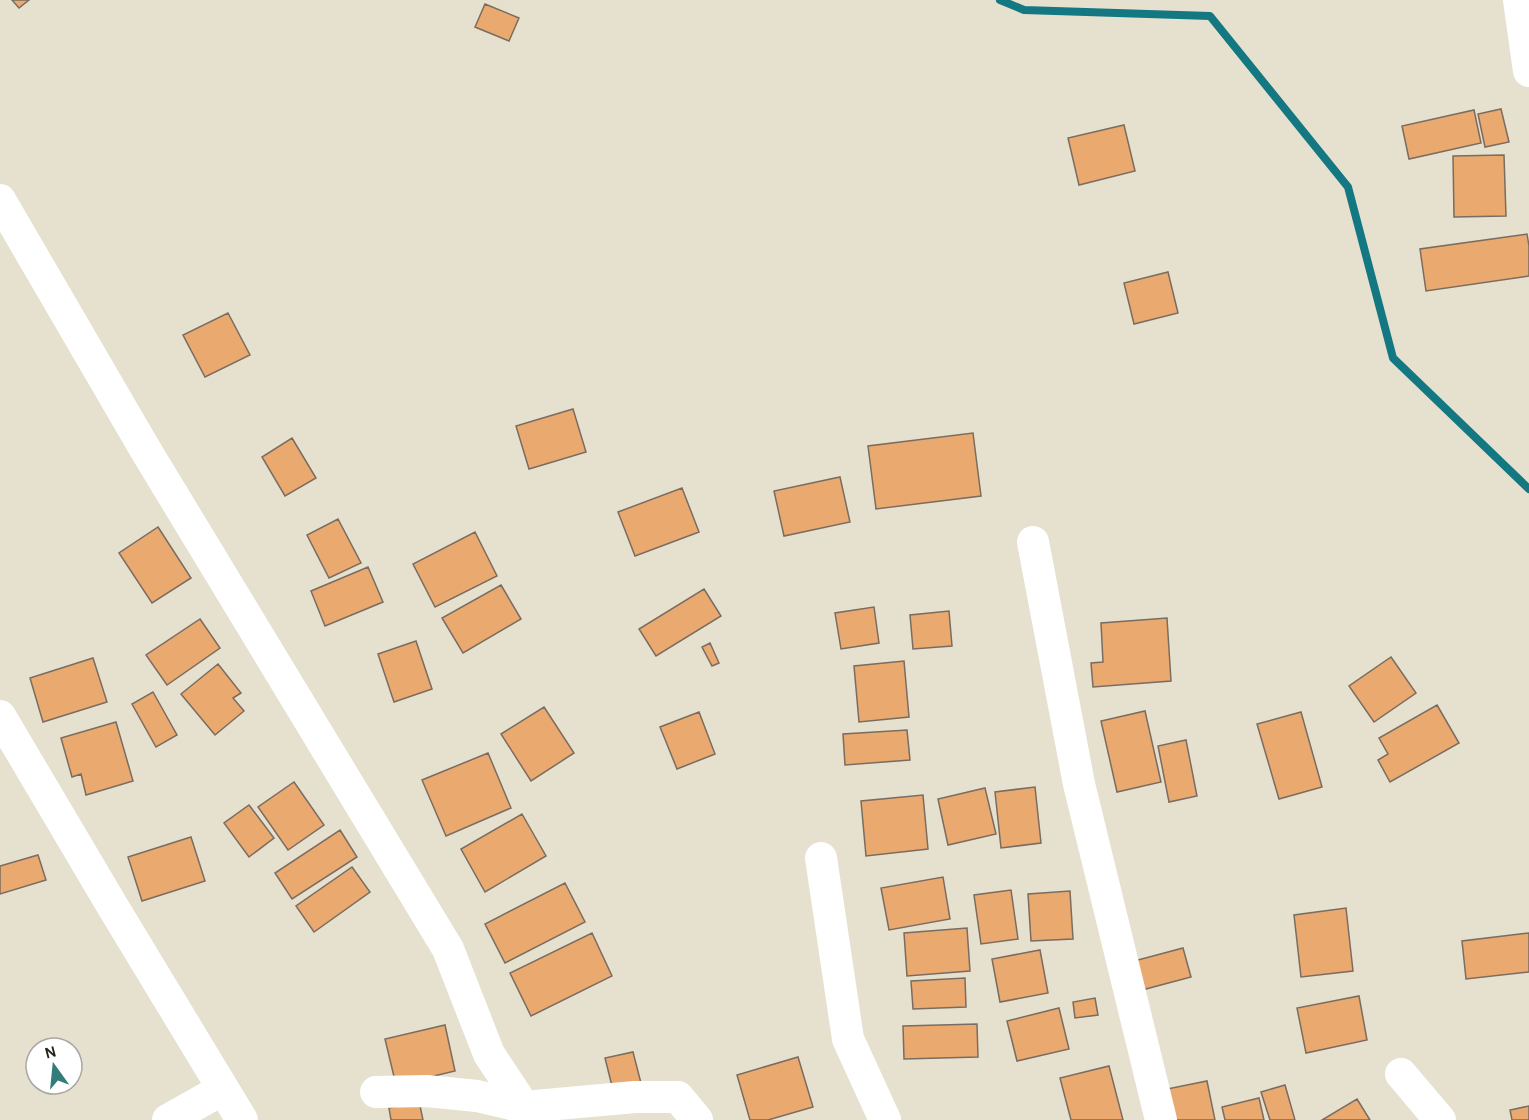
<svg xmlns="http://www.w3.org/2000/svg" width="1529" height="1120" viewBox="0 0 1529 1120" font-family="Karla,sans-serif">
	<rect width="100%" height="100%" fill="#e6e1cf"/>
	<g fill="none" stroke-linecap="round" stroke-linejoin="round">
		<path stroke="#137881" stroke-width="8" d="M1000,0L1024,10L1210,16L1348,187L1393,358L1529,489"/>
	</g>
	<path fill="#eaa96f" stroke="#7a6c60" stroke-width="1.5" d="M12,0H29L19,8Z
		M485,4L519,18L509,41L475,27Z
		M1501,109L1509,142L1485,147L1478,114Z
		M1474,110L1481,143L1409,159L1402,126Z
		M1124,125L1135,171L1079,185L1068,138Z
		M1504,155L1506,216L1454,217L1453,156Z
		M1527,234L1529,246V276L1426,291L1420,249Z
		M1168,272L1178,313L1134,324L1124,283Z
		M228,313L250,355L205,377L183,335Z
		M573,409L586,452L529,469L516,426Z
		M973,433L981,496L876,509L868,446Z
		M292,438L316,478L285,496L262,457Z
		M840,477L850,522L784,536L774,491Z
		M682,488L699,532L635,556L618,512Z
		M338,519L361,563L329,578L307,535Z
		M158,527L191,578L152,603L119,553Z
		M475,532L497,576L435,607L413,564Z
		M368,567L383,602L325,626L311,591Z
		M501,585L521,619L463,653L442,618Z
		M704,589L721,616L656,656L639,629Z
		M874,607L879,643L841,649L835,613Z
		M949,611L952,646L913,649L910,615Z
		M1167,618L1171,681L1093,687L1091,663L1103,662L1101,623Z
		M200,619L220,648L167,685L146,655Z
		M416,641L432,689L394,702L378,654Z
		M710,643L719,663L712,666L702,647Z
		M1391,657L1416,693L1374,722L1349,686Z
		M93,658L107,702L43,722L30,678Z
		M904,661L909,717L859,722L854,666Z
		M218,664L241,693L233,698L244,711L215,735L181,694Z
		M153,692L177,735L156,747L132,704Z
		M1437,705L1459,743L1390,782L1378,760L1388,754L1379,738Z
		M544,707L574,753L531,781L501,734Z
		M1145,711L1161,782L1117,792L1101,721Z
		M699,712L715,754L677,769L660,727Z
		M1301,712L1322,787L1279,799L1257,724Z
		M116,722L133,781L86,795L81,774L72,777L61,738Z
		M907,730L910,760L845,765L843,734Z
		M1186,740L1197,796L1169,802L1158,746Z
		M488,753L511,808L446,836L422,780Z
		M294,782L324,825L288,850L258,807Z
		M1035,787L1041,843L1001,848L995,792Z
		M985,788L996,834L948,845L938,799Z
		M923,795L928,849L866,856L861,801Z
		M249,805L274,838L249,857L224,823Z
		M522,814L546,856L485,892L461,849Z
		M340,830L357,857L292,899L275,873Z
		M191,837L205,881L142,901L128,857Z
		M38,855L46,880L0,894V866Z
		M352,867L370,892L314,932L296,906Z
		M943,877L950,919L889,930L881,888Z
		M565,883L585,922L505,963L485,924Z
		M1011,890L1018,939L981,944L974,895Z
		M1070,891L1073,939L1031,941L1028,894Z
		M1346,908L1353,971L1301,977L1294,915Z
		M967,928L970,971L907,976L904,933Z
		M592,933L612,976L531,1016L510,973Z
		M1529,933V972L1466,979L1462,941Z
		M1183,948L1191,977L1142,990L1134,961Z
		M1040,950L1048,993L1000,1002L992,959Z
		M965,978L966,1007L913,1009L911,981Z
		M1359,996L1367,1040L1306,1053L1297,1008Z
		M1095,998L1098,1015L1075,1018L1073,1002Z
		M1059,1008L1069,1049L1017,1061L1007,1021Z
		M977,1024L978,1057L904,1059L903,1026Z
		M445,1025L455,1071L396,1085L385,1039Z
		M633,1052L642,1087L614,1094L605,1058Z
		M798,1057L813,1107L768,1120H750L737,1075Z
		M1109,1066L1123,1120H1071L1060,1078Z
		M1207,1081L1215,1120H1173L1167,1089Z
		M1285,1085L1295,1120H1270L1261,1092Z
		M1259,1098L1264,1120H1225L1222,1107Z
		M1357,1099L1370,1120H1322Z
		M419,1101L423,1120H391L389,1108Z
		M1529,1106V1120H1512L1510,1110Z"/>
	<g fill="none" stroke-linecap="round" stroke-linejoin="round">
		<path stroke="#fff" stroke-width="32" d="M1519,0L1529,71
			M0,200L145,449L448,949L489,1054L524,1107L525,1120
			M1033,542L1079,784L1161,1120
			M0,716L113,907L242,1120
			M821,858L848,1039L885,1120
			M1401,1074L1440,1120
			M376,1092L427,1091L477,1096L524,1107L635,1097H678L697,1120
			M168,1120L223,1089"/>
	</g>
	<g transform="translate(54 1066) rotate(345)"><circle r="28" fill="#ffffff" stroke="#a8a7a4" stroke-width="1.5"/>
	<path d="M0-4.5L10 22L0 15L-10 22Z" fill="#337c7c"/>
	<text y="-9" font-size="16" font-weight="bold" text-anchor="middle" fill="#25231c">N</text>
	</g>
</svg>
